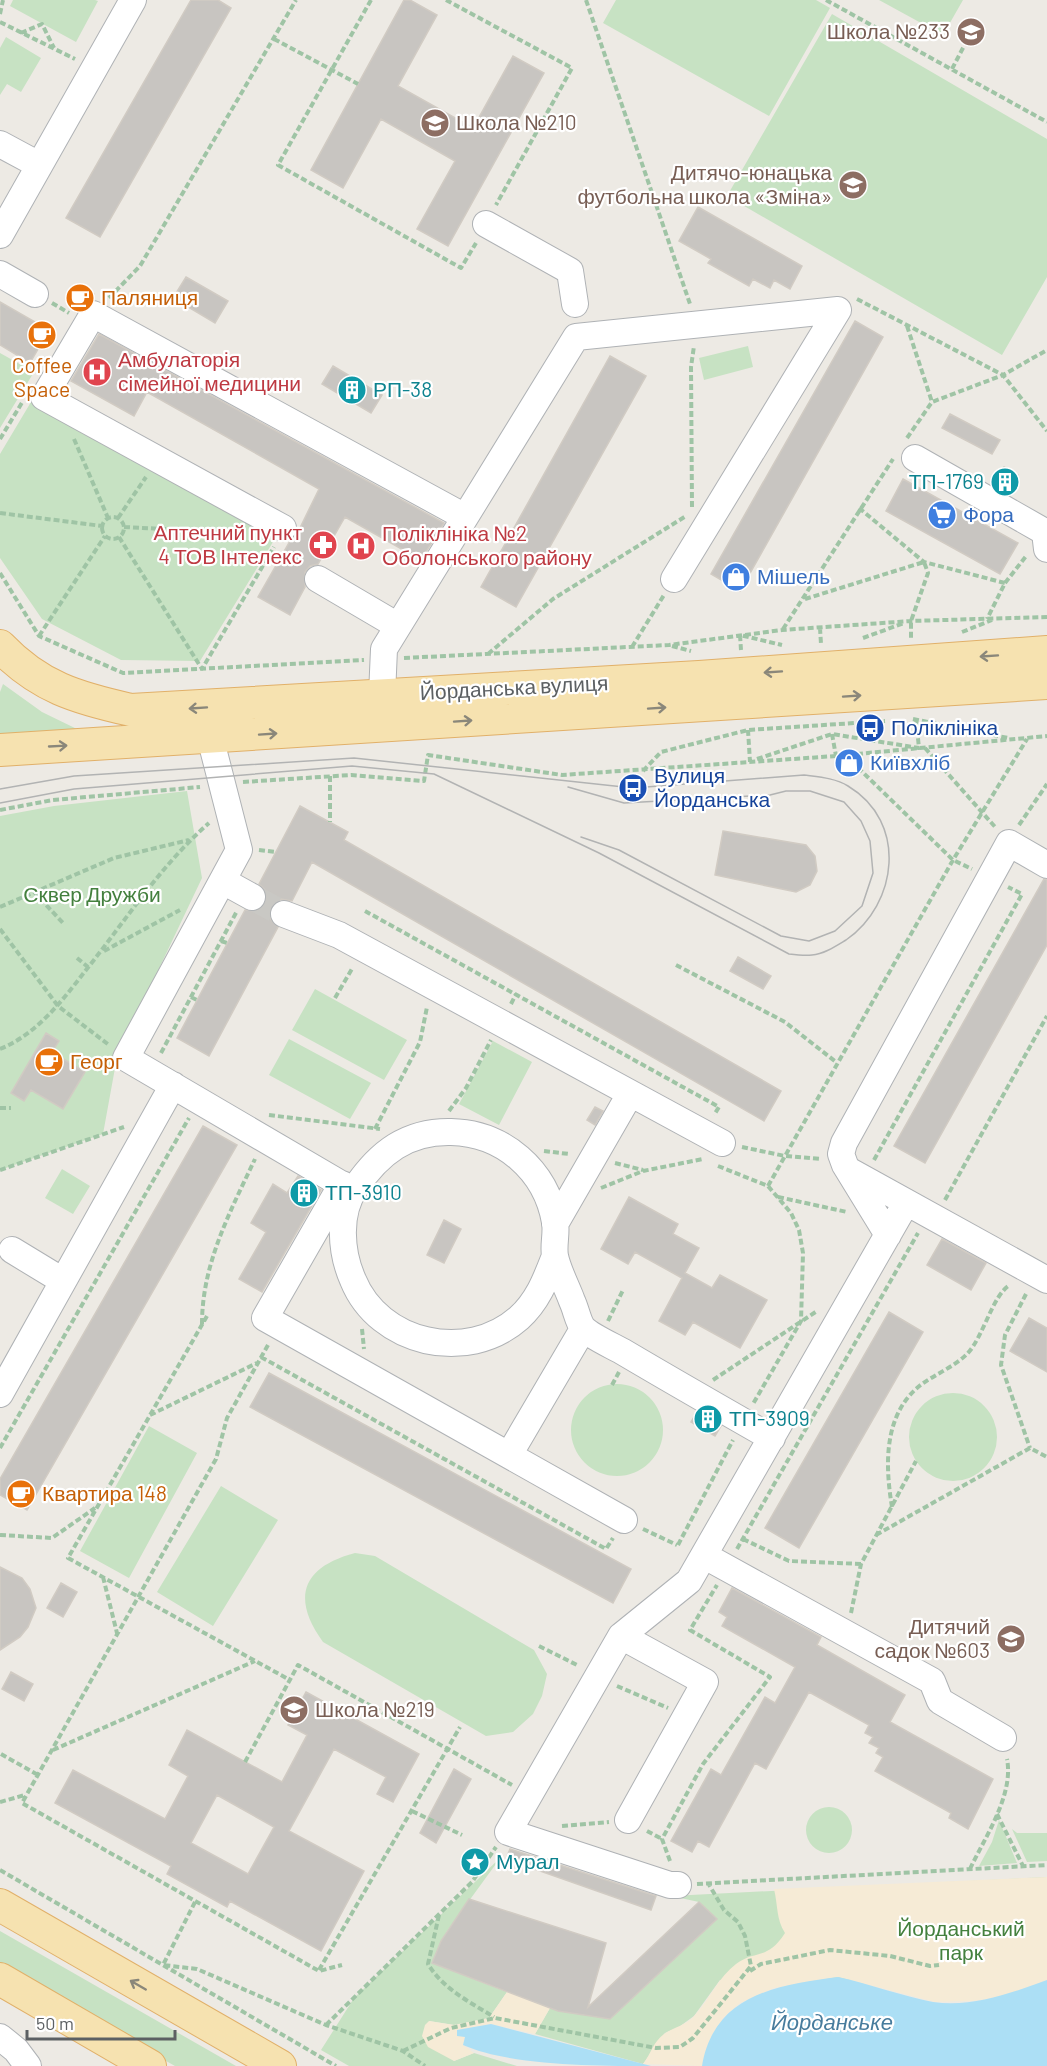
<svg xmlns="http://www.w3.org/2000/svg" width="1047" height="2066" viewBox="0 0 1047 2066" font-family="Barlow,sans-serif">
	<rect width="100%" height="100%" fill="#edeae4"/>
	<path fill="#c7e2c3" d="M13,0H95L98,1L76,42L10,6Z
		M616,0H816L830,8L769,116L603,23Z
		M879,0H963L943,35Z
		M832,14L1047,139V277L1002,355L727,196Z
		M6,37L41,58L21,92L7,84L0,95V48Z
		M748,346L753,367L704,380L699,358Z
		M0,353L34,372L0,428Z
		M31,402L276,537L200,661L121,660L42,619L0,558V454Z
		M3,684L42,712L81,731L0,736V692Z
		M187,791L202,878L117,1057L103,1134L0,1170V816L54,806Z
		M315,989L407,1040L384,1080L292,1030Z
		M289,1039L371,1083L350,1119L269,1075Z
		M493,1041L532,1062L499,1125L459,1104Z
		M62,1169L90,1186L73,1214L45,1198Z
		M571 1430a46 46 0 1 1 92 0a46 46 0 1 1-92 0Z
		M909 1437a44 44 0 1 1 88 0a44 44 0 1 1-88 0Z
		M149,1426L197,1453L129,1578L80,1551Z
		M221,1486L278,1520L213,1626L157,1592Z
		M355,1553L375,1556L534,1650L547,1674L542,1696L533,1714L513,1732L486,1736L323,1642C291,1598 302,1567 355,1553Z
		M806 1830a23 23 0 1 1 46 0a23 23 0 1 1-46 0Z
		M999,1820L1017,1863L979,1866L992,1842Z
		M1012,1829L1017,1833H1047V1861L1027,1862Z
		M501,1857L447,1931L432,1963L507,1992L489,2018L454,2025L429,2021L454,2061L474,2053L517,2066H349L321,2050L354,1998Z
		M1047,1877V1980H720L694,2016L679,2027L665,2033L643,2064L535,2034L550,2008L610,2019L717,1919L699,1902L671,1896Z
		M0,1931L236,2066H175L0,1967Z"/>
	<path fill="#f6ebd6" d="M1047,1877V1980L1001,1997L972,2001L935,2002L838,1977L774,1988L740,2003L723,2018L702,2066L643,2064C651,2054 653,2042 664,2034C674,2027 687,2025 695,2015C710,1998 719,1977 736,1964C756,1949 767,1961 785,1933C776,1919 778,1905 774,1889Z
		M507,1992L550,2008L535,2034L491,2024L457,2030L465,2037L463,2045L474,2053L454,2061L428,2047L422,2036L425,2025L429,2021L454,2025L489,2018Z"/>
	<path fill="#acdff5" d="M838,1977C870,1984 902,1996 933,2002C971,2008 1012,1993 1047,1980V2066H702C714,1994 778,1985 838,1977Z
		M491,2024L651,2066C596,2066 511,2066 463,2045L465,2037L457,2036V2030Z"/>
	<path fill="#c8c5c1" stroke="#d1cbc3" stroke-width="1.5" fill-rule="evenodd" d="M191,0H218L231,8L100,237L66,218Z
		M404,0H410L437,15L398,86L473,128L513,56L544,73L448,246L417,229L455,161L381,119L343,188L311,170Z
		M698,207L802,266L790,289L774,280L770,288L753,279L749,286L708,263L711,259L679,241Z
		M186,277L228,301L215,323L173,298Z
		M80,285L94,294L81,305L72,299Z
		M0,302L49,330L30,363L0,345Z
		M855,321L883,337L740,591L711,574Z
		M99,334L444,523L421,560L345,517L318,564L310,566L305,572V587L290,615L258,597L290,541L296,536L319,489L147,392L134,416L71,381Z
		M610,356L646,376L516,607L481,587Z
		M333,366L382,395L371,413L322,384Z
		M950,414L1000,440L992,454L942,428Z
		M1004,467L1018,475L1008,494L994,486Z
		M903,479L1018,543L1000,574L886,511Z
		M300,806L348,832L344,840L781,1091L764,1121L312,862L292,901L281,899L270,908L269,917L278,927L209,1056L177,1038L245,910H259L265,904V890L259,884Z
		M723,831L806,845L815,856L817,871L810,885L796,892L715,875Z
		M1044,879L1047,880V945L925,1163L894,1146Z
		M738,957L771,976L763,989L730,971Z
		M46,1033L59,1041L52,1052L85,1072L63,1109L31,1090L24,1101L11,1093Z
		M595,1107L603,1111L595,1125L587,1120Z
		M203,1126L237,1145L27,1510L0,1495V1479Z
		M298,1176L321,1190L262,1292L239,1279L266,1232L251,1223L273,1184L287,1193Z
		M629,1197L678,1224L673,1234L699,1248L685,1273L712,1288L720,1275L767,1300L740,1348L693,1322L685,1335L659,1321L682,1278L635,1252L628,1264L601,1249Z
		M444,1220L461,1229L444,1263L427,1255Z
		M942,1239L986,1263L971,1290L927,1265Z
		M889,1312L923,1332L799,1548L765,1528Z
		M1029,1318L1047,1328V1372L1010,1351Z
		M269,1373L631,1569L613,1603L250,1407Z
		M697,1412L721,1426L715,1436L691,1422Z
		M0,1567L22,1578L30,1589L36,1608L28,1627L20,1637L0,1650Z
		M61,1583L77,1592L63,1617L47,1608Z
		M732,1588L821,1637L817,1645L905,1695L890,1722L993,1779L968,1829L949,1818L951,1813L875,1771L883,1757L876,1753L879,1748L869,1743L873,1737L865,1733L869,1725L809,1692L766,1769L755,1763L709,1847L698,1841L692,1852L671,1841L711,1769L721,1775L765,1697L775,1703L795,1667L722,1626L727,1617L719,1612Z
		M11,1672L33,1684L24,1701L2,1689Z
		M306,1692L419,1754L393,1802L377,1794L386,1777L334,1749L289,1831L364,1871L321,1951L230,1901L227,1907L167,1874L171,1866L55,1803L73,1770L165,1819L188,1776L169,1765L187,1730L282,1782L307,1735L288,1725ZM217,1795L274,1827L248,1874L191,1843Z
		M454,1769L471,1779L436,1843L420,1833Z
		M510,1849L656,1896L651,1910L506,1859Z
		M469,1899L606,1943L588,2007L699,1902L717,1919L610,2019L558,2011L432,1963L441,1941Z"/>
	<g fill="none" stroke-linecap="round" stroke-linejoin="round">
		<path stroke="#c9c8c4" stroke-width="26" stroke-dasharray="26 13" stroke-linecap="butt" d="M252,897L284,914"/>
		<g stroke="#afb2b5" stroke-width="28">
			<path id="minor" d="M0,144L39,165
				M486,224L570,271L575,304
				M0,235L133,0
				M0,274L35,294
				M915,458L1045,532L1047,549
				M283,528L44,397L93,314L465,517
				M318,579L398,626
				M674,579L838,310
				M382,695L384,649L576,337L838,310
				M210,737L239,850L126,1058L353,1191
				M223,881L252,897
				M284,914L339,935L722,1143
				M850,1171L1047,1280
				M342,1184L265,1318L624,1520
				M555,1224L630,1094
				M888,1235L845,1165L841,1154L844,1143L1009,843L1047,865
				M12,1250L63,1281
				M555,1256C546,1279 538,1301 519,1318C467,1364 379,1344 353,1280C341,1253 337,1213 356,1187C379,1153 407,1131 451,1132C503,1133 546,1170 555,1222C557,1233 553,1245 555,1256C558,1271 567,1287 572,1301C576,1309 578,1322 583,1328C590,1336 615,1347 625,1353C674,1382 723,1410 772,1438
				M0,1394L173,1085
				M509,1455L583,1329
				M705,1556L932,1681L940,1701L1003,1738
				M621,1636L705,1682L628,1820
				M678,1885H670L508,1832L621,1636L689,1581L906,1203
				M0,2037L16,2050L28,2066"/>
		</g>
		<g stroke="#e1b069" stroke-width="34">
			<path id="major" d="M0,646C39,687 77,698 131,710L699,677L1047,652
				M0,750L1047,683
				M0,1905L280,2066
				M0,1979L150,2066"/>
		</g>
		<path stroke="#9fc4a5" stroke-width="4" stroke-dasharray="6 3" stroke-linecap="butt" d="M371,0L278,165L461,268L476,243
			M446,0L572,68L496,205
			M586,0L690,304
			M826,0L1047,122
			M0,14L3,0
			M0,22L75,59
			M21,33L42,24L54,48
			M274,39L358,84
			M952,69L964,46
			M109,298L140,266L296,0
			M857,299L1003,375L1047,431
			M52,303L69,313
			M907,326L932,402
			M907,438L932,402L1003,375L1047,350
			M0,439L23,401
			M74,439L108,518
			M692,507L691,367L694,346
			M859,508L924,562L1005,583L987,619
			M0,513L102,526
			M102 528a11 11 0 1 1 22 0a11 11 0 1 1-22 0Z
			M118,518L146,477
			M124,527L245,533
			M119,537L202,669L274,547
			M0,573L39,636L123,673L364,660
			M1005,583L1027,555
			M805,599L924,562L928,573L911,621V638
			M820,628L821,644
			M783,629L893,459
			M962,632L992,620
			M39,636L105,536
			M863,638L904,623
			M672,646L691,651
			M632,647L664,595
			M741,650L740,635L782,645
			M488,654L553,599L686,516
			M404,658L669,645L782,630L911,621L1047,617
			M913,719L1008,738
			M748,730L750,762
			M832,734L836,756
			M925,748L996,828
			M845,755L953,860L972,869
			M757,759L832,734L919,748L916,719
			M643,771L661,752L748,730L885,721
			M330,776V822
			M243,782L351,775L424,781L428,755L562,775L836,756L1047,736
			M0,810L53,800L200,787
			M1019,825L1047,784
			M259,850L276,852
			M34,892L63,923
			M0,907L114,858L189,840
			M365,911L719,1107L714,1115
			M0,929L58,1006L109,1045
			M221,941L227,943
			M104,951L180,910
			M77,958L88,967
			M676,965L785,1022L836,1062
			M191,997L197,1000
			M335,998L353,967
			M511,1004L516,994
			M0,1049C37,1034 62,1001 86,970C126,920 161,865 209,823
			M161,1053L237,911
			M0,1108H11
			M449,1111L466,1088L491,1040
			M269,1115L380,1129
			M375,1129L420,1042L427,1007
			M742,1147L785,1156L821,1159
			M544,1151L569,1154
			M874,1160L1022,894L1008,887
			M615,1163L643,1170
			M718,1166L768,1186L791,1213L799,1230L803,1253L801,1321L753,1404
			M0,1170L124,1127
			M768,1186L953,860L1027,739
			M601,1188L643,1171L703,1159
			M778,1197L847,1212
			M945,1200L1047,1016
			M1026,1294L1005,1335L1001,1365L1030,1448
			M207,1316L68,1558L290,1680
			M608,1321L623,1290
			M202,1324C202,1264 230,1212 255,1159
			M362,1329L364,1349
			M268,1345L227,1418L216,1459L22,1803L319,1971L342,1965
			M261,1357L606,1549L613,1538
			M713,1380L817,1311
			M612,1385L619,1372
			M150,1415L257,1363
			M0,1448L189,1118
			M892,1507C885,1465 883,1413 922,1384C936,1374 955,1366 967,1354C983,1338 993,1294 1010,1285
			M643,1529L677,1545
			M0,1535L52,1538L95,1508
			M876,1535L1030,1448L1047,1457
			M743,1539L789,1561L861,1564
			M678,1545L733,1440
			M737,1549L918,1233
			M103,1577L117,1633
			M851,1613L861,1564L916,1461
			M539,1646L579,1666
			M617,1686L668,1708
			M53,1750L255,1661
			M1,1754L38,1775
			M245,1762L298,1665L512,1785
			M0,1802L25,1795
			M412,1811L462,1835
			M997,1814L1023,1866
			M562,1826L609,1822
			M647,1831L662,1839
			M670,1861L662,1839L703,1764L770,1677L690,1630L717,1585
			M970,1869C985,1837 1014,1795 1007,1759
			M0,1870L336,2066
			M697,1884L1047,1865
			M195,1902L163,1965L197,1969L326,2025L403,2051L425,2066
			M439,1915L428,1964C442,1988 471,2003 494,2017
			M319,1970L460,1727
			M750,1971L761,1964L830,1950L890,1956L930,1966L939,1965
			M326,2025L472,1882L496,1847
			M403,2051L451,2028L495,2018L656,2048L680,2047L693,2038L751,1966L745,1936L738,1922L724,1910L708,1883"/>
		<use href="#minor" stroke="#fff" stroke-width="26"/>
		<use href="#major" stroke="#f6e2b0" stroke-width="32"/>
		<path stroke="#b2b3b3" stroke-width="1.5" d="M568,787L624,803L770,795L786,791H810L844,802L861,821L870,841L873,873L862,906L835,931L809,941L781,936L619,850L581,837
			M0,789L74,776L354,758L633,788L804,775C819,777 835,778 848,786C908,822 898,904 846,940C836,946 824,954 812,955C805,956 797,955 789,954L599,853L434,774L352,766L74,789L0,803"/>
	</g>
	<defs><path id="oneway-shaft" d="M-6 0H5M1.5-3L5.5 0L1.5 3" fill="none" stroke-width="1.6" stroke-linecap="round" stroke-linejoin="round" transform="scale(1.5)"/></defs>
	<g stroke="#8a877a">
		<use href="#oneway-shaft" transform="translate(989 656) rotate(176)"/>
		<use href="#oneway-shaft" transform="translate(773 672) rotate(176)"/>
		<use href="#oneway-shaft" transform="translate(852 696) rotate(-4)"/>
		<use href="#oneway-shaft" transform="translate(198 708) rotate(176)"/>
		<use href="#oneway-shaft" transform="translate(657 708) rotate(-4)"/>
		<use href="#oneway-shaft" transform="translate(463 721) rotate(-4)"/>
		<use href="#oneway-shaft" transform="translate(268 734) rotate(-4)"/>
		<use href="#oneway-shaft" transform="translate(58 746) rotate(-3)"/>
		<use href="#oneway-shaft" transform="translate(138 1985) rotate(-150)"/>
	</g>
	<defs>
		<g id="school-disc" transform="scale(1.5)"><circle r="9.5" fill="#8d6e63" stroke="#fff"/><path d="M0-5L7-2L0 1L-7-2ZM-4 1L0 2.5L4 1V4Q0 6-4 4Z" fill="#fff"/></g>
		<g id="cafe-disc" transform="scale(1.5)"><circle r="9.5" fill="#e8710a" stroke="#fff"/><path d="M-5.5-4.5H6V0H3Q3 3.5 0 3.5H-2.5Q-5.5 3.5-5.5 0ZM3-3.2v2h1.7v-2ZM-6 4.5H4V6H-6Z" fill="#fff"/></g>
		<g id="hospital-disc" transform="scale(1.5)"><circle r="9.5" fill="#e0444e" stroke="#fff"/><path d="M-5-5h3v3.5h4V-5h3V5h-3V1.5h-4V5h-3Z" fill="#fff"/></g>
		<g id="building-disc" transform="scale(1.5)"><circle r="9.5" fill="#0f9aa8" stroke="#fff"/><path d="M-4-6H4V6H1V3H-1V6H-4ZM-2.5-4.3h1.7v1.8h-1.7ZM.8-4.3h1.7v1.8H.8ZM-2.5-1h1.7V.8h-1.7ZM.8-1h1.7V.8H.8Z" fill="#fff"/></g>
		<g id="supermarket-disc" transform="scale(1.5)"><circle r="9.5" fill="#3f7fe0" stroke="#fff"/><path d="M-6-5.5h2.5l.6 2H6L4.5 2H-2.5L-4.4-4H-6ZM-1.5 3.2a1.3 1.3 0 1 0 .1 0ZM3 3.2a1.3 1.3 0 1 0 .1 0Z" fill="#fff"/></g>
		<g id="pharmacy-disc" transform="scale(1.5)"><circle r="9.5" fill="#e0444e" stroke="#fff"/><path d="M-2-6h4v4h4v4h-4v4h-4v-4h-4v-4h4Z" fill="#fff"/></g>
		<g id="shop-disc" transform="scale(1.5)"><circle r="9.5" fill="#3f7fe0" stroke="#fff"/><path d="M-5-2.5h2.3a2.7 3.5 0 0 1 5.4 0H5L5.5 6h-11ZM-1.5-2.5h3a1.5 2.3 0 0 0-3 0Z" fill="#fff"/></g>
		<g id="bus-disc" transform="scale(1.5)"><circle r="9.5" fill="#1a4fb4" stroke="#fff"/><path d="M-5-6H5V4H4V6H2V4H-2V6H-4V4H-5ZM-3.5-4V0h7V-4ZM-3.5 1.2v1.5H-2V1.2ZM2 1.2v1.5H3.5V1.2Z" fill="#fff"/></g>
		<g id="sight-disc" transform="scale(1.5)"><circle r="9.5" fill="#0f9aa8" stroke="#fff"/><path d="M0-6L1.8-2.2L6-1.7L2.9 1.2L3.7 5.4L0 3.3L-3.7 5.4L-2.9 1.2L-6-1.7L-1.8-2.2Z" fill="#fff"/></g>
	</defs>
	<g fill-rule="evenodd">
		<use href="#school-disc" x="971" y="32"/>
		<use href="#school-disc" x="435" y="123"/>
		<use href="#school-disc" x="853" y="185"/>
		<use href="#cafe-disc" x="80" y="298"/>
		<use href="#cafe-disc" x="42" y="335"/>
		<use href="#hospital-disc" x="97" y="372"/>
		<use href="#building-disc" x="352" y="390"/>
		<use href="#building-disc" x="1005" y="482"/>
		<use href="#supermarket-disc" x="942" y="515"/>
		<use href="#pharmacy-disc" x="323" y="545"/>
		<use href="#hospital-disc" x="361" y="546"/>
		<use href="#shop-disc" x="736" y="577"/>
		<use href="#bus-disc" x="870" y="728"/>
		<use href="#shop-disc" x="849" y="763"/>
		<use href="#bus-disc" x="633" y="788"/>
		<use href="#cafe-disc" x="49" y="1062"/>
		<use href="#building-disc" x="304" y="1193"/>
		<use href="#building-disc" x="708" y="1419"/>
		<use href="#cafe-disc" x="21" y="1494"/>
		<use href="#school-disc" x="1011" y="1639"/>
		<use href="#school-disc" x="294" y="1710"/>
		<use href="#sight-disc" x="475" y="1862"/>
	</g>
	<g text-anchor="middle" stroke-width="4.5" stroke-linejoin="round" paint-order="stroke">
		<g font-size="21" fill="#785e54" stroke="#fff" text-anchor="end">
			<text x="950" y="39">Школа №233</text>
			<text x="456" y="130" text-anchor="start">Школа №210</text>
			<text x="832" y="180">Дитячо-юнацька<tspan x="832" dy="24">футбольна школа «Зміна»</tspan></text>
			<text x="990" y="1634">Дитячий<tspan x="990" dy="24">садок №603</tspan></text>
			<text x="315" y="1717" text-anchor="start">Школа №219</text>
		</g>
		<g font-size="21" fill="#c56008" stroke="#fff" text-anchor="start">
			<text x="101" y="305">Паляниця</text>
			<text x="42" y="373" text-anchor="middle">Coffee<tspan x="42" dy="24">Space</tspan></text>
			<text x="70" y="1069">Георг</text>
			<text x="42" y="1501">Квартира 148</text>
		</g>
		<g font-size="21" fill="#be3a42" stroke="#fff" text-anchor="start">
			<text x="118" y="367">Амбулаторія<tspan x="118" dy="24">сімейної медицини</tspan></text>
			<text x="302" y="540" text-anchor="end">Аптечний пункт<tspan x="302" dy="24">4 ТОВ Інтелекс</tspan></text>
			<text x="382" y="541">Поліклініка №2<tspan x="382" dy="24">Оболонського району</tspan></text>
		</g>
		<g font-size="21" fill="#0d838f" stroke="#fff" text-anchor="start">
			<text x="373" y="397">РП-38</text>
			<text x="984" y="489" text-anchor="end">ТП-1769</text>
			<text x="325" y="1200">ТП-3910</text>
			<text x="729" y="1426">ТП-3909</text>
			<text x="496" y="1869">Мурал</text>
		</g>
		<g font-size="21" fill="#366cbe" stroke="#fff" text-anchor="start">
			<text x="963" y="522">Фора</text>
			<text x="757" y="584">Мішель</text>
			<text x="870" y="770">Київхліб</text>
		</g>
		<g font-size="21" fill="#5c6063" stroke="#fff">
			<text transform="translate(514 688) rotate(-3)" y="7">Йорданська вулиця</text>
		</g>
		<g font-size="21" fill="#164399" stroke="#fff" text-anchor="start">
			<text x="891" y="735">Поліклініка</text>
			<text x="654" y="783">Вулиця<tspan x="654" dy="24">Йорданська</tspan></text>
		</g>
		<g font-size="21" fill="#44803e" stroke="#fff">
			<text x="92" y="902">Сквер Дружби</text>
			<text x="961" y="1936">Йорданський<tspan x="961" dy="24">парк</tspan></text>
		</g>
		<g font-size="22" font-style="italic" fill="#477c9d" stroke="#fff">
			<text x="832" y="2030">Йорданське</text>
		</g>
	</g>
	<path d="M27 2030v9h148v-9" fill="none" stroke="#5c6063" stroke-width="3"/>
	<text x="36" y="2030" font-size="18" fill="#5c6063" stroke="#ffffff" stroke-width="4.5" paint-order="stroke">50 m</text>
</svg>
